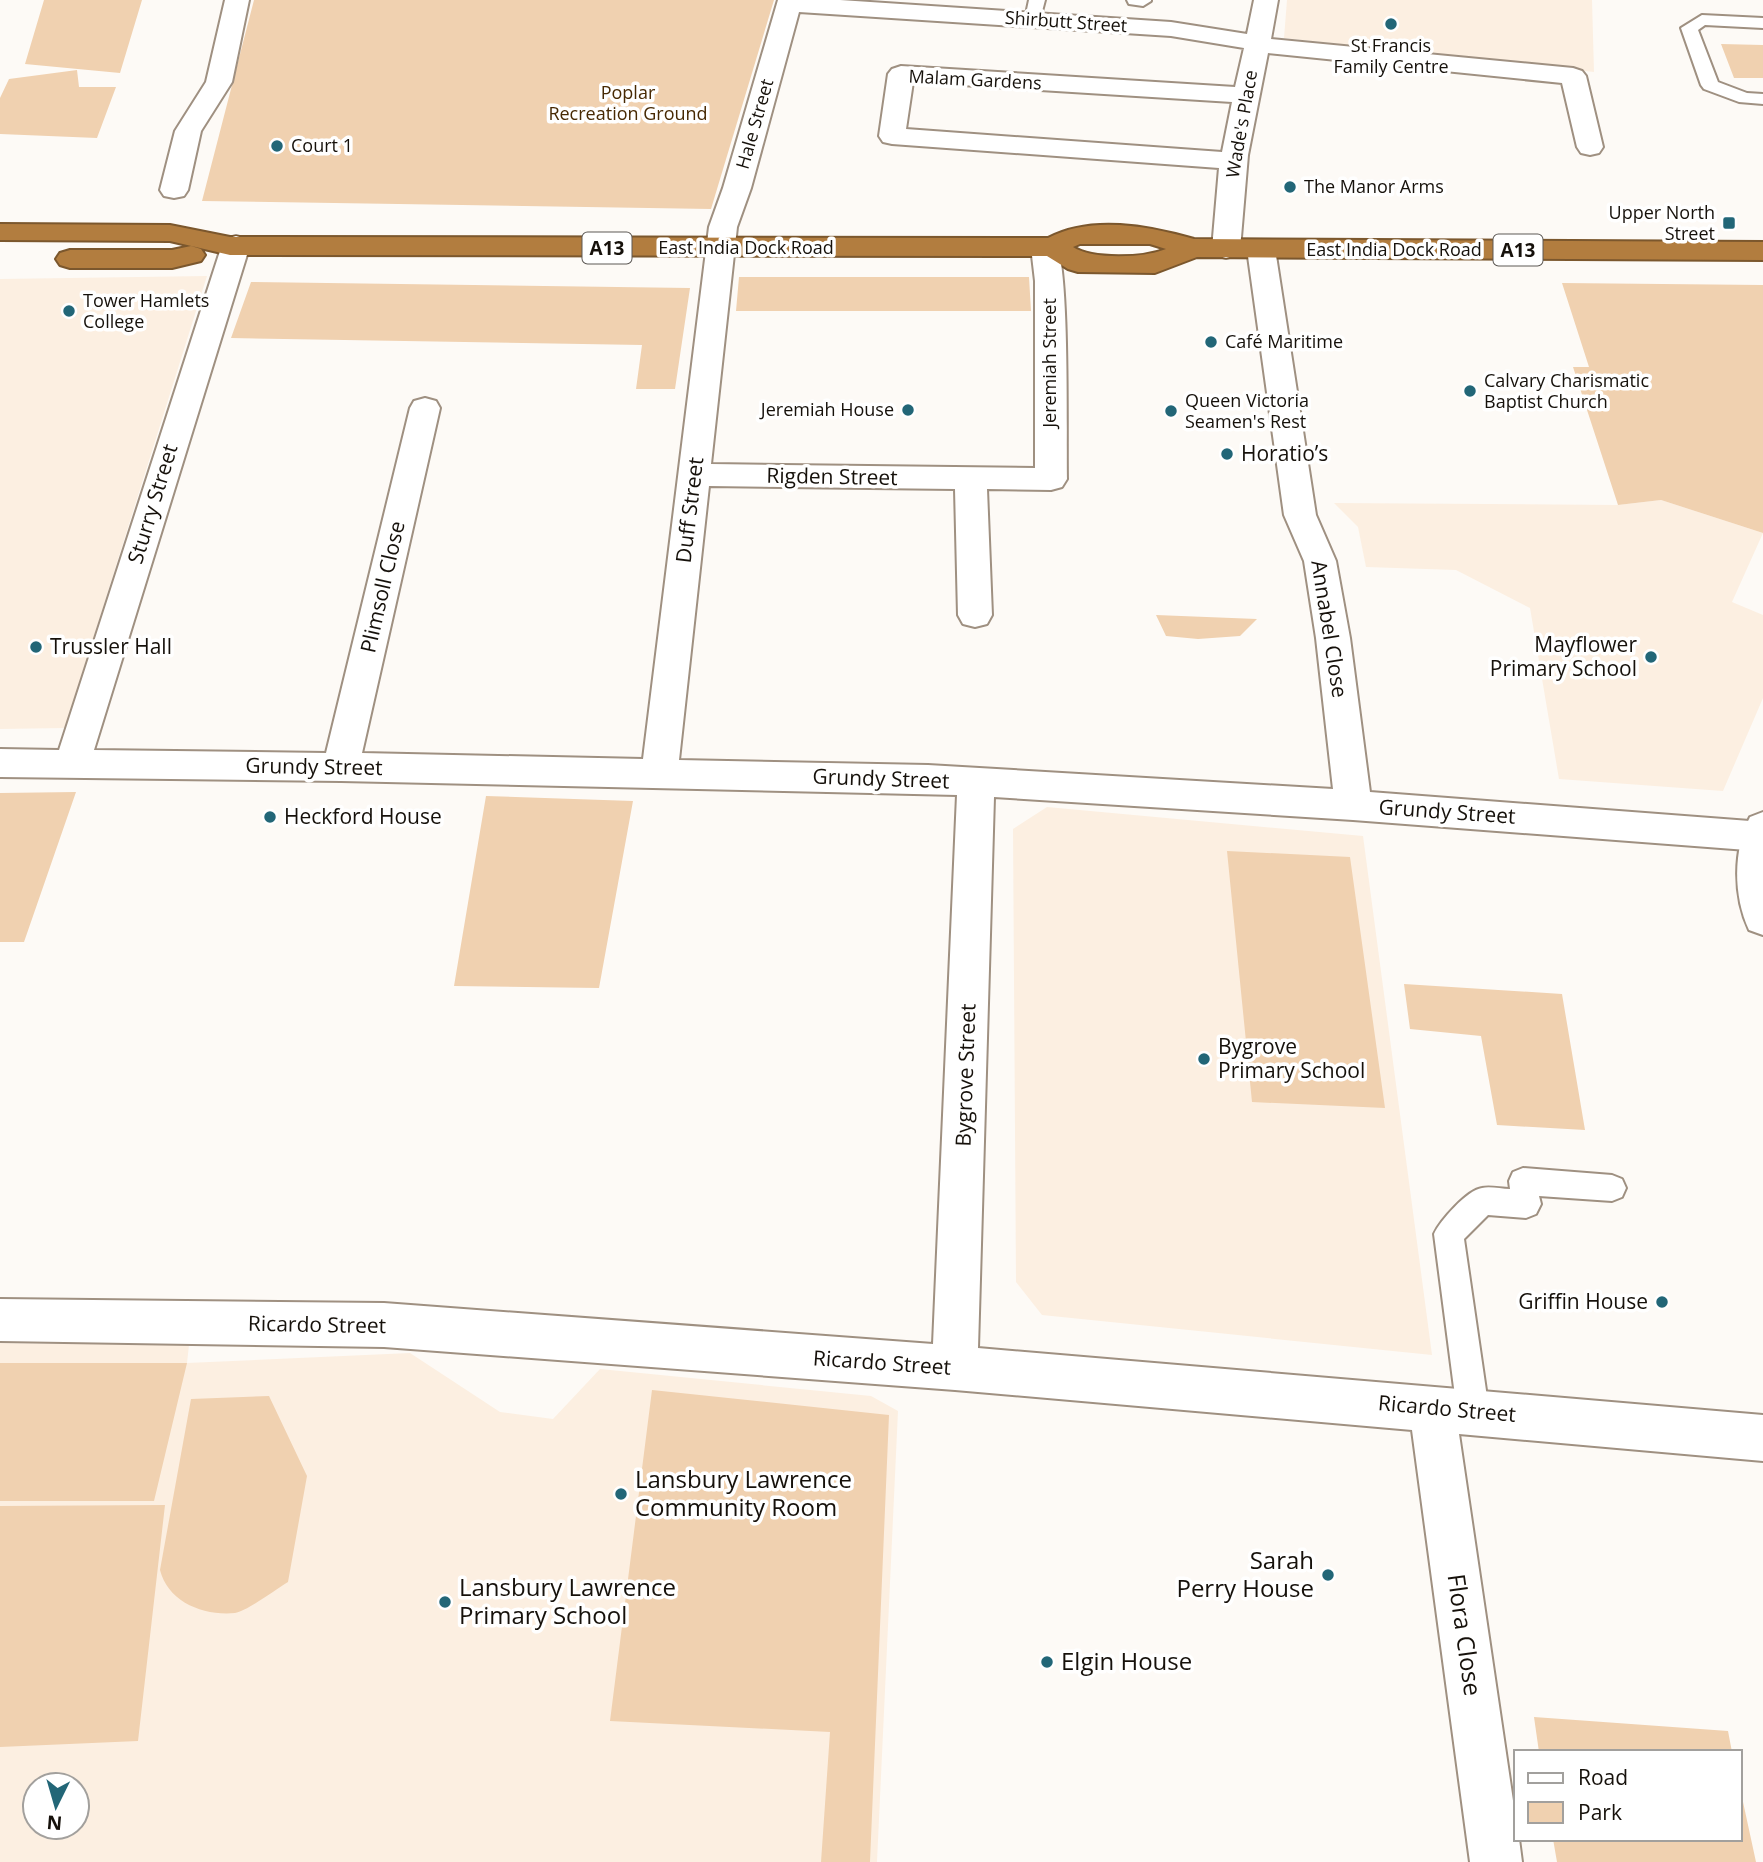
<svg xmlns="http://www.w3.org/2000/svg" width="1763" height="1862" viewBox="0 0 1763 1862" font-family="'Open Sans',sans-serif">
	<rect width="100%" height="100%" fill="#fdfaf6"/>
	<path fill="#fcefe1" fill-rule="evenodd" d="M1287,0H1592L1594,72L1284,38Z
		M207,276L65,728L0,729V279Z
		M1661,500L1763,533L1732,602L1763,615V698L1723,791L1559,779L1530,608L1456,570L1366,567L1358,527L1334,503L1618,505Z
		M1047,807L1363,836L1432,1355L1042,1315L1016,1282L1013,829Z
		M0,1343L189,1345L187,1363L410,1353L500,1412L553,1419L600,1369L871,1396L898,1411L877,1862H0ZM35,1785H77V1827H35Z"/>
	<path fill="#f0d1b0" d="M44,0H142L120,73L25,64Z
		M254,0H774L711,209L202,201Z
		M1721,44L1763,45V78H1734Z
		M77,70L79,87H116L97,138L0,134V98L9,79Z
		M739,277H1029L1031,311H736Z
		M251,282L690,288L675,389H636L642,345L231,338Z
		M1562,283L1763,285V533L1661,500L1618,505L1573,367H1589Z
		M1156,615L1257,619L1240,636L1198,639L1166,636Z
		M76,792L24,942H0V793Z
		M486,796L633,801L599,988L454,986Z
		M1227,851L1350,857L1385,1108L1252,1102Z
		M1404,984L1562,994L1585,1130L1497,1125L1481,1036L1410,1029Z
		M0,1363H187L154,1501H0Z
		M652,1390L889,1415L870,1862H821L830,1732L610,1721Z
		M269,1396L307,1476L288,1582C275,1590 247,1611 235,1613C203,1616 168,1602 160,1570L191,1399Z
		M165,1505L138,1741L0,1747V1506Z
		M1534,1717L1728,1731L1732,1752H1539Z
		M1740,1788L1756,1862H1557L1553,1839H1740Z"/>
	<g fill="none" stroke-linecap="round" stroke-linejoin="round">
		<g stroke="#9f9081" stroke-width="4">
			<path id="lane" d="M1029,0H1045L1039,23L1033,24L1025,19Z
				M1127,0H1151V1L1143,6L1129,4Z
				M1702,15L1763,18V28L1705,25L1698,30L1718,82L1747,93L1763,94V104L1739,102L1704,89L1701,85L1681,28Z
				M1523,1168L1612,1175L1622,1179L1626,1188L1622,1197L1612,1201L1539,1196L1541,1204L1536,1214L1526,1218L1488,1215L1464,1239L1489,1411L1484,1422L1473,1427L1462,1422L1457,1411L1434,1234C1440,1221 1467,1190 1482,1188C1490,1186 1501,1189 1510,1189L1509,1181L1513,1172Z"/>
		</g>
		<g stroke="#9f9081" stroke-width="4">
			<path id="street" d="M225,0H249L232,82L201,131L188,190L184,196L174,198L164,196L160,190L175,131L206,82Z
				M778,0H840L1171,22L1247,34L1254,0H1278L1271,39L1573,68L1582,71L1586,76L1603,147L1599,153L1590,155L1581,153L1577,147L1562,83L1268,53L1248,155L1240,249L1236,255L1226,258L1216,255L1212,249L1219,168L892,144L883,142L879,136L888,74L892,69L901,66L1235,87L1244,48L1171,36L799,12L751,188L737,227L711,464L1035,468V281L1031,247L1035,241L1045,238L1055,241C1070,263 1066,440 1067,479L1062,487L1051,490L987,489L992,615L987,624L975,627L963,624L958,615L955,489L709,486L679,760L928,765L1333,789L1316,638L1304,561L1284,515L1247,249L1251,243L1261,240L1271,243L1275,249L1316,515L1336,561L1350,638L1370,792L1763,822V850L1760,851L1353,820L994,797L978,1348L1763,1415V1461L1459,1434L1516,1821V1839H1519L1522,1862H1470L1412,1430L955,1390L384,1347L0,1341V1299L384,1303L933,1344L957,795L341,781L0,777V749L59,750L222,245L226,239L236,236L246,239L250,245L94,750L326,753L410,408L414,401L425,398L436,401L440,408L362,753L643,759L709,227L723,188ZM913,82L1232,102L1222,152L906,129Z"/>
		</g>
		<g stroke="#9f9081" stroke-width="4">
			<path id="secondary" d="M1763,812V935L1749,930C1733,896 1733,850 1750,817Z"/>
		</g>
		<g stroke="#7b572d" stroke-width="4">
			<path id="highway" d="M0,224L170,225L230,237L1048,238C1091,215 1149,226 1194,239L1763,242V260L1197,257L1155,273L1078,272L1068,269L1047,256L230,255L170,241L0,240ZM1080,244H1150L1166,249C1144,258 1093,260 1073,247Z
				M191,246L201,249L205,255L201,261L172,268H70L60,265L56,259L60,253L70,250H172Z"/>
		</g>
		<use href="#lane" fill="#fff" fill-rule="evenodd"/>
		<use href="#street" fill="#fff" fill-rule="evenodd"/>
		<use href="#secondary" fill="#fff" fill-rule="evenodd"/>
		<use href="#highway" fill="#b27d3f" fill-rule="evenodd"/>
	</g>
	<g fill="#267" stroke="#fff" stroke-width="2.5">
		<circle cx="1391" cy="24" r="7"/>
		<circle cx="277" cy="146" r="7"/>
		<circle cx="1290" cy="187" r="7"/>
		<rect x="1722" y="216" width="14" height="14" rx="3.5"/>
		<circle cx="69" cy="311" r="7"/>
		<circle cx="1211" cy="342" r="7"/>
		<circle cx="1470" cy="391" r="7"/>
		<circle cx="908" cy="410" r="7"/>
		<circle cx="1171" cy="411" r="7"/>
		<circle cx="1227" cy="454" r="7"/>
		<circle cx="36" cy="647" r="7"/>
		<circle cx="1651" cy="657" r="7"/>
		<circle cx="270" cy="817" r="7"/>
		<circle cx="1204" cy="1059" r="7"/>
		<circle cx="1662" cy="1302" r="7"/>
		<circle cx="621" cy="1494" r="7"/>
		<circle cx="1328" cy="1575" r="7"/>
		<circle cx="445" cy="1602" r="7"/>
		<circle cx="1047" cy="1662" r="7"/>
	</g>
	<g text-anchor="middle" stroke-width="7" stroke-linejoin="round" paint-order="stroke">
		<g font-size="18" fill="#16110b" stroke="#fff">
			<text transform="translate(1066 22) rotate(4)" y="6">Shirbutt Street</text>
			<text transform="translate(975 80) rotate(3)" y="6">Malam Gardens</text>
			<text transform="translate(755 124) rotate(-74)" y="6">Hale Street</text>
			<text transform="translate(1242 124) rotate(-80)" y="6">Wade's Place</text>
			<text x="746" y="254">East India Dock Road</text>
			<text x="1394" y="256">East India Dock Road</text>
			<text transform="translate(1050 363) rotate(-90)" y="6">Jeremiah Street</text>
		</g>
		<g font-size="18" fill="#16110b" stroke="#fff" text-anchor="start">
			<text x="1391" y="52" text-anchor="middle">St Francis<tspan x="1391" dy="21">Family Centre</tspan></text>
			<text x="291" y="152">Court 1</text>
			<text x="1304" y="193">The Manor Arms</text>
			<text x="1715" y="219" text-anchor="end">Upper North<tspan x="1715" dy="21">Street</tspan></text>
			<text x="83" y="307">Tower Hamlets<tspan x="83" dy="21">College</tspan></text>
			<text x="1225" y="348">Café Maritime</text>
			<text x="1484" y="387">Calvary Charismatic<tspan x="1484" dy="21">Baptist Church</tspan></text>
			<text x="1185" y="407">Queen Victoria<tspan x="1185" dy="21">Seamen's Rest</tspan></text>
			<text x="894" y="416" text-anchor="end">Jeremiah House</text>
		</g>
		<g font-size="18" fill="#472903" stroke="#fff">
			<text x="628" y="99">Poplar<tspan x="628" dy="21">Recreation Ground</tspan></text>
		</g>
		<g fill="#fff" stroke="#5c5854" stroke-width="2">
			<rect x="582.5" y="232.5" width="49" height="31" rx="5"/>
			<rect x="1493.5" y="234.5" width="49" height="31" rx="5"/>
		</g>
		<g font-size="19" font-weight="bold" fill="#16110b">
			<text x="607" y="255">A13</text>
			<text x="1518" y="257">A13</text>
		</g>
		<g font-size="21" fill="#16110b" stroke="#fff" text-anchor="start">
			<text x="1241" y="461">Horatio’s</text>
			<text x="1637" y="652" text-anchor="end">Mayflower<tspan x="1637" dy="24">Primary School</tspan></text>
			<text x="50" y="654">Trussler Hall</text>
			<text x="284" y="824">Heckford House</text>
			<text x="1218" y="1054">Bygrove<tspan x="1218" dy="24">Primary School</tspan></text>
			<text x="1648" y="1309" text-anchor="end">Griffin House</text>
		</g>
		<g font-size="21" fill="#16110b" stroke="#fff">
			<text transform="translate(832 477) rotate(1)" y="7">Rigden Street</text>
			<text transform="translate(153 504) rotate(-73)" y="7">Sturry Street</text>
			<text transform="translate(690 510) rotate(-83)" y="7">Duff Street</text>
			<text transform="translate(383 587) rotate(-77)" y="7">Plimsoll Close</text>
			<text transform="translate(1329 629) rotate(81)" y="7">Annabel Close</text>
			<text transform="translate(314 767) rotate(1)" y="7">Grundy Street</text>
			<text transform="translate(881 779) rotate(2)" y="7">Grundy Street</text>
			<text transform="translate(1447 812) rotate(4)" y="7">Grundy Street</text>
			<text transform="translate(966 1075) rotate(-88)" y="7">Bygrove Street</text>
			<text transform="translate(317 1325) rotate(1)" y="7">Ricardo Street</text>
			<text transform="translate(882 1363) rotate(4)" y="7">Ricardo Street</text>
			<text transform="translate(1447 1409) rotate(5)" y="7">Ricardo Street</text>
		</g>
		<g font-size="24" fill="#16110b" stroke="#fff" text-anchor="start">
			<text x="635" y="1488">Lansbury Lawrence<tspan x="635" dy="28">Community Room</tspan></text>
			<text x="1314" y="1569" text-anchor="end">Sarah<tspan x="1314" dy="28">Perry House</tspan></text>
			<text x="459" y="1596">Lansbury Lawrence<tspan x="459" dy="28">Primary School</tspan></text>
			<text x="1061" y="1670">Elgin House</text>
		</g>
		<g font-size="24" fill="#16110b" stroke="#fff">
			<text transform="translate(1464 1635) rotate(82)" y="8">Flora Close</text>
		</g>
	</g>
	<rect x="1514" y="1750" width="228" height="91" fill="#ffffff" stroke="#a2a09d" stroke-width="2"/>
	<rect x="1528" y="1773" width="35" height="10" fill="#ffffff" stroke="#a2a09d" stroke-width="2"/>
	<text x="1578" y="1785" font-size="21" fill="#16110b">Road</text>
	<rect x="1528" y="1802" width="35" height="21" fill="#f0d1b0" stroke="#a2a09d" stroke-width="2"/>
	<text x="1578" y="1820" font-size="21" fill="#16110b">Park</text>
	<g transform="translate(56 1806) rotate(185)"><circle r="33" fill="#ffffff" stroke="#a2a09d" stroke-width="2"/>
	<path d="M0-5L12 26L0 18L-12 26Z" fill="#226677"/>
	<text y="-10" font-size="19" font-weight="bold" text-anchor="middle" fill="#16110b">N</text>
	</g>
</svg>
